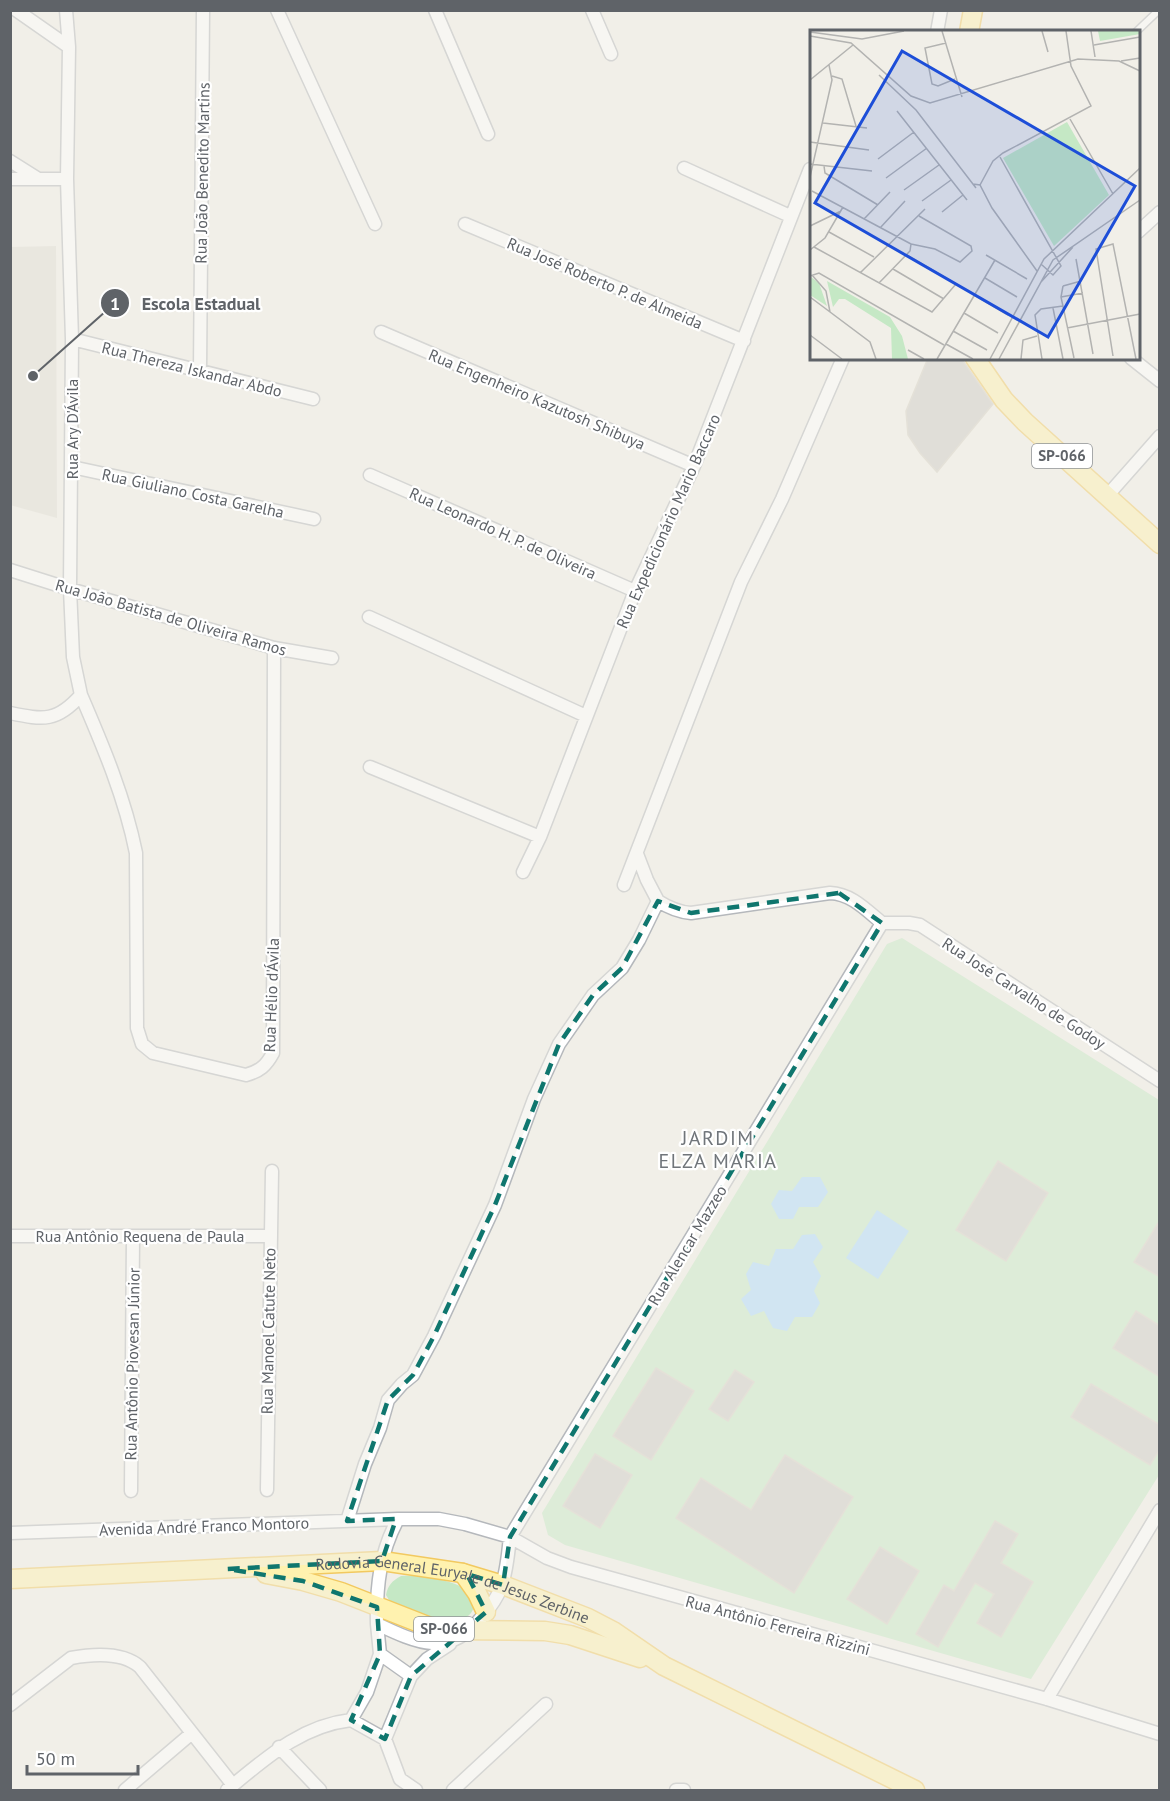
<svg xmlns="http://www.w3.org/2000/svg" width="1170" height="1801" viewBox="0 0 1170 1801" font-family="'PT Sans',sans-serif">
	<rect width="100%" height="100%" fill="#f1efe8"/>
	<path fill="#e1ded6" d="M56,246L57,518L10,505L11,247Z"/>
	<path fill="#c5e8c5" d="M902,938L1159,1100V1475L1031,1679L565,1545L548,1535L542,1513L887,944Z
		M401,1576C419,1575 445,1579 462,1587C481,1597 477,1619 454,1621C434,1622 413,1614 394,1608L386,1595C388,1585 392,1581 401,1576Z"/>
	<path fill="#aadaff" d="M802,1177H820L828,1192L818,1207H799L793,1219H779L771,1204L779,1190L792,1191Z
		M877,1210L909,1231L878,1279L846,1258Z
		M815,1234L823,1247L813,1262L821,1276L814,1291L820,1303L812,1317H795L787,1331L773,1328L764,1311L751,1316L741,1299L751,1290L746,1274L753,1262L769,1266L776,1249H793L802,1235Z"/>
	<path fill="#cccac5" stroke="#d6d1c6" stroke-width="1.5" d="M928,358H961L993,404L937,472L920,453L908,435L906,411Z
		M998,1161L1048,1193L1006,1261L956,1230Z
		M1160,1220V1277L1134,1262Z
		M1136,1311L1160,1326V1377L1113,1348Z
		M656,1368L694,1391L651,1460L613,1436Z
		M735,1370L754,1382L728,1421L709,1409Z
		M1091,1384L1160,1425V1449L1150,1465L1071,1417Z
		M595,1454L632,1475L600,1528L563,1506Z
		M785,1455L853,1497L794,1593L676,1518L701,1478L751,1510Z
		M995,1521L1018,1534L1001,1563L1033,1582L1001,1637L977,1623L994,1594L975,1583L938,1647L916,1634L944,1585L954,1591Z
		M880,1547L919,1571L887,1624L847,1599Z"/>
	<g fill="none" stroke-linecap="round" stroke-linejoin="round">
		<g stroke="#b5b8bc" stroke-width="9">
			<path id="service" d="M1136,32L1159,10"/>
		</g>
		<g stroke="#b5b8bc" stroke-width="15">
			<path id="minor" d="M16,10L69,47
				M277,10L375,224
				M435,10L488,134
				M592,10L611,54
				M937,32L941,10
				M10,161L37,178
				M684,168L790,216
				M10,179H67
				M465,224L744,341
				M1138,232L1160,212
				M381,332L694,466
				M72,339L313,399
				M1131,358L1160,381
				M200,372L203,10
				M72,467L314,519
				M370,475L635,591
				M1107,496L1160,436
				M10,570L70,589L274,648L332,658
				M369,617L586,716
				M81,695C103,746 125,798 136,853L137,1028L142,1044L153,1053L246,1075C260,1071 266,1066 273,1053L274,648
				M10,713C44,720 57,722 81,695L73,657L70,589L72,339L67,179L69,47L66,10
				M370,767L540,837
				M523,872L540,837L635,591L694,466L810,169
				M624,885L741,582L782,499L843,358
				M658,901C669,908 678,912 691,913L830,893C852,894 866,910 882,923
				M882,923H909L920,925L1160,1081
				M10,1236H269
				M267,1490L272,1171
				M131,1491L133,1236
				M398,1519C380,1552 376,1587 377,1624C417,1643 449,1658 481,1618C489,1609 497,1599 501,1587C507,1572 508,1553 510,1537L882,923
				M347,1521L365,1464L380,1428L388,1400L402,1384L413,1375L434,1336L495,1205L534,1099L559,1044L593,995L622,968L639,940L658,901L647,880L637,854
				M10,1533L398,1519H439L465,1524L510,1537L547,1558L571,1567L1047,1699L1160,1734
				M380,1654L411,1676
				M1047,1699L1160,1510
				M10,1705L71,1658C93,1654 123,1652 140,1667L233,1785
				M351,1720L367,1692L380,1654L377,1624
				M351,1720L385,1739L400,1779L416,1790
				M385,1739L411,1676L427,1659L450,1644
				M279,1747L320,1790
				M125,1790L192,1733
				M227,1790C265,1759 300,1726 351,1720
				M453,1790L546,1704
				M676,1790H684"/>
		</g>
		<g stroke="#f2c960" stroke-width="21">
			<g id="primary">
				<path d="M969,32L973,10"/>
				<path d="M975,358L1004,400L1025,422L1160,544"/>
				<path d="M463,1573L477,1593L486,1612"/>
				<path d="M266,1574L303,1581L341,1592L430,1627L452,1630L545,1631L570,1635L640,1658"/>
				<path id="s1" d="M10,1579L382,1561L463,1573L503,1585L588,1618L613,1631L664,1666L915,1790"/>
			</g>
		</g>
		<use href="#service" stroke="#fff" stroke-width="6"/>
		<use href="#minor" stroke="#fff" stroke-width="12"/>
		<use href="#primary" stroke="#fff2af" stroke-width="18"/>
	</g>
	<path d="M0 0H1170V1801H0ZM839,893L882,923L510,1537L503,1585L467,1574L486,1612L411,1676L385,1739L351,1720L380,1654L377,1607L303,1581L227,1569L382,1561L396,1519L347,1521L388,1400L413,1375L434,1336L495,1205L559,1044L593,995L622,968L658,901L691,913Z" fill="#f1efe8" fill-opacity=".55" fill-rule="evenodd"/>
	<path fill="none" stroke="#0f766e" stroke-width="4.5" stroke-dasharray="12 8" stroke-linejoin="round" d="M839,893L882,923L510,1537L503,1585L467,1574L486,1612L411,1676L385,1739L351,1720L380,1654L377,1607L303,1581L227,1569L382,1561L396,1519L347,1521L388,1400L413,1375L434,1336L495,1205L559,1044L593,995L622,968L658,901L691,913Z"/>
	<g text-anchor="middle" stroke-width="4.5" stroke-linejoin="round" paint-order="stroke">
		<g fill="#fff" stroke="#8f9295" stroke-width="1.5">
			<rect x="1032" y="444" width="60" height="24" rx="4.5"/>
			<rect x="414" y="1617" width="60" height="24" rx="4.5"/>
		</g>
		<g font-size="15" font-weight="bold" fill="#5f6368">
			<text x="1062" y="461">SP-066</text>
			<text x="444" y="1634">SP-066</text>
		</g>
		<g font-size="16" fill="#5f6368" stroke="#fff">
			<text transform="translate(202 173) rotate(-89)" y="6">Rua João Benedito Martins</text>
			<text transform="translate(605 283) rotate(23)" y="6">Rua José Roberto P. de Almeida</text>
			<text transform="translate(192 369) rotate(14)" y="6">Rua Thereza Iskandar Abdo</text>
			<text transform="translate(537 399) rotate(23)" y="6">Rua Engenheiro Kazutosh Shibuya</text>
			<text transform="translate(72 429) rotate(-90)" y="6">Rua Ary D'Ávila</text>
			<text transform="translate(193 493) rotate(12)" y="6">Rua Giuliano Costa Garelha</text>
			<text transform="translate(668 521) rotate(-66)" y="6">Rua Expedicionário Mario Baccaro</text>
			<text transform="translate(503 533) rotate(24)" y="6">Rua Leonardo H. P. de Oliveira</text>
			<text transform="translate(171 617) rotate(16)" y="6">Rua João Batista de Oliveira Ramos</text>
			<text transform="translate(1024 993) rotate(33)" y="6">Rua José Carvalho de Godoy</text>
			<text transform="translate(271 995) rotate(-88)" y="6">Rua Hélio d'Ávila</text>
			<text x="140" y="1242">Rua Antônio Requena de Paula</text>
			<text transform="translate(687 1245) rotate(-59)" y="6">Rua Alencar Mazzeo</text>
			<text transform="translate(268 1331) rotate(-89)" y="6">Rua Manoel Catute Neto</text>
			<text transform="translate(132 1364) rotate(-89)" y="6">Rua Antônio Piovesan Júnior</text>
			<text transform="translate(204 1526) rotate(-2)" y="6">Avenida André Franco Montoro</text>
			<text dy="6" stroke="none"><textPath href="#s1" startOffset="447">Rodovia General Euryale de Jesus Zerbine</textPath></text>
			<text transform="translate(778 1625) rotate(15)" y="6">Rua Antônio Ferreira Rizzini</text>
		</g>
		<g font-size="20" letter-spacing="1.5" fill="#70757a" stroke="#fff">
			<text x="718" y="1145">JARDIM<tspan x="718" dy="23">ELZA MARIA</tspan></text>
		</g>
	</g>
	<g transform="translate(810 30)">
		<rect width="330" height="330" fill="#f1efe8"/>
		<path d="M288,1H330V4L290,11ZM257,92L299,165L244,216L193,128ZM1,247L9,253L17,276L0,265ZM17,251L80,287L92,306L98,329H82L81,298L35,269H29L23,277Z" fill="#c5e8c5"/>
		<path fill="none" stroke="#b3b3b1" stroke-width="1.5" d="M132,1L152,67M232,1L238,22M281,1L285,27M0,2L52,9L94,1M0,6L41,13L101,66L120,73L268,29L309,31L330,41M136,13L115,18L122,54L128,56L145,49M284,15L330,7M311,31L330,28M69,45L106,80L166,158M22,46L32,49L46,96M0,50L43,15M87,81L157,170M260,89L303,164M13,93L57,98M0,112L59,120M190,127L251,236L243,245L231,234M68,129L104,102M0,134L62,141M14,136L15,143L68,175M0,147L22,50L19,35M76,148L117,118M163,154L170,155L182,178L227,241M170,155L183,131L193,123L281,76L261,36L256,1M94,160L129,135M2,161L101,214L100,221L69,253M112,171L141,150M132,182L153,165M54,189L80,162M0,196L31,181M70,198L95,171M19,202L64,227M101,214L125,219L150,232L162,221L161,216L109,186M4,217L122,282L146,254L97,225M0,220L15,208L33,177M176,225L217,249M266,229L283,324M83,239L134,269M50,243L115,179M2,245L16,261L20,282M0,246L9,243L134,315M175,248L207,267M231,252L263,217M253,256L251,267L264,328M253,256L271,251M164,265L198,285M0,267L60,312L66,329M251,267L273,263M243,278L253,329M154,283L188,303M257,298L330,284M143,301L177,320M0,305L32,329M136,314L163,329M98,320L114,329M303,326L286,219L303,214L326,329M127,329L185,230M180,329L234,229L330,138M189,329L243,230L330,170M211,329L213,310L227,306M232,329L225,285L231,279L253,276"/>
		<path fill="#1d4ed8" fill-opacity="0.15" stroke="#1d4ed8" stroke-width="3" d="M92,21L325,156L238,307L5,173Z"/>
		<rect width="330" height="330" fill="none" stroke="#5f6368" stroke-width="3"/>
	</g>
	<path fill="none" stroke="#5f6368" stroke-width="2" d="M33 376L115 303"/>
	<g fill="#5f6368" stroke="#fff" stroke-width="2">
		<circle cx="33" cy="376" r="6"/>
		<circle cx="115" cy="303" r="15"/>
	</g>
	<g font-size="18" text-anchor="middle" font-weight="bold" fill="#fff">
		<text x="115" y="310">1</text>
	</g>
	<g font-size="18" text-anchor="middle" font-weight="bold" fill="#5f6368" stroke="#fff" stroke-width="4.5" stroke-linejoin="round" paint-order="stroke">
		<text x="201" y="310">Escola Estadual</text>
	</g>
	<rect width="1170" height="1801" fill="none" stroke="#5f6368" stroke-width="24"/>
	<path d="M27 1765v9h111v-9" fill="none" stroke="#5f6368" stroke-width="3"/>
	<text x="36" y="1765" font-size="18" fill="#5f6368" stroke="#ffffff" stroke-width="4.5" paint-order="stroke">50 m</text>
</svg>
